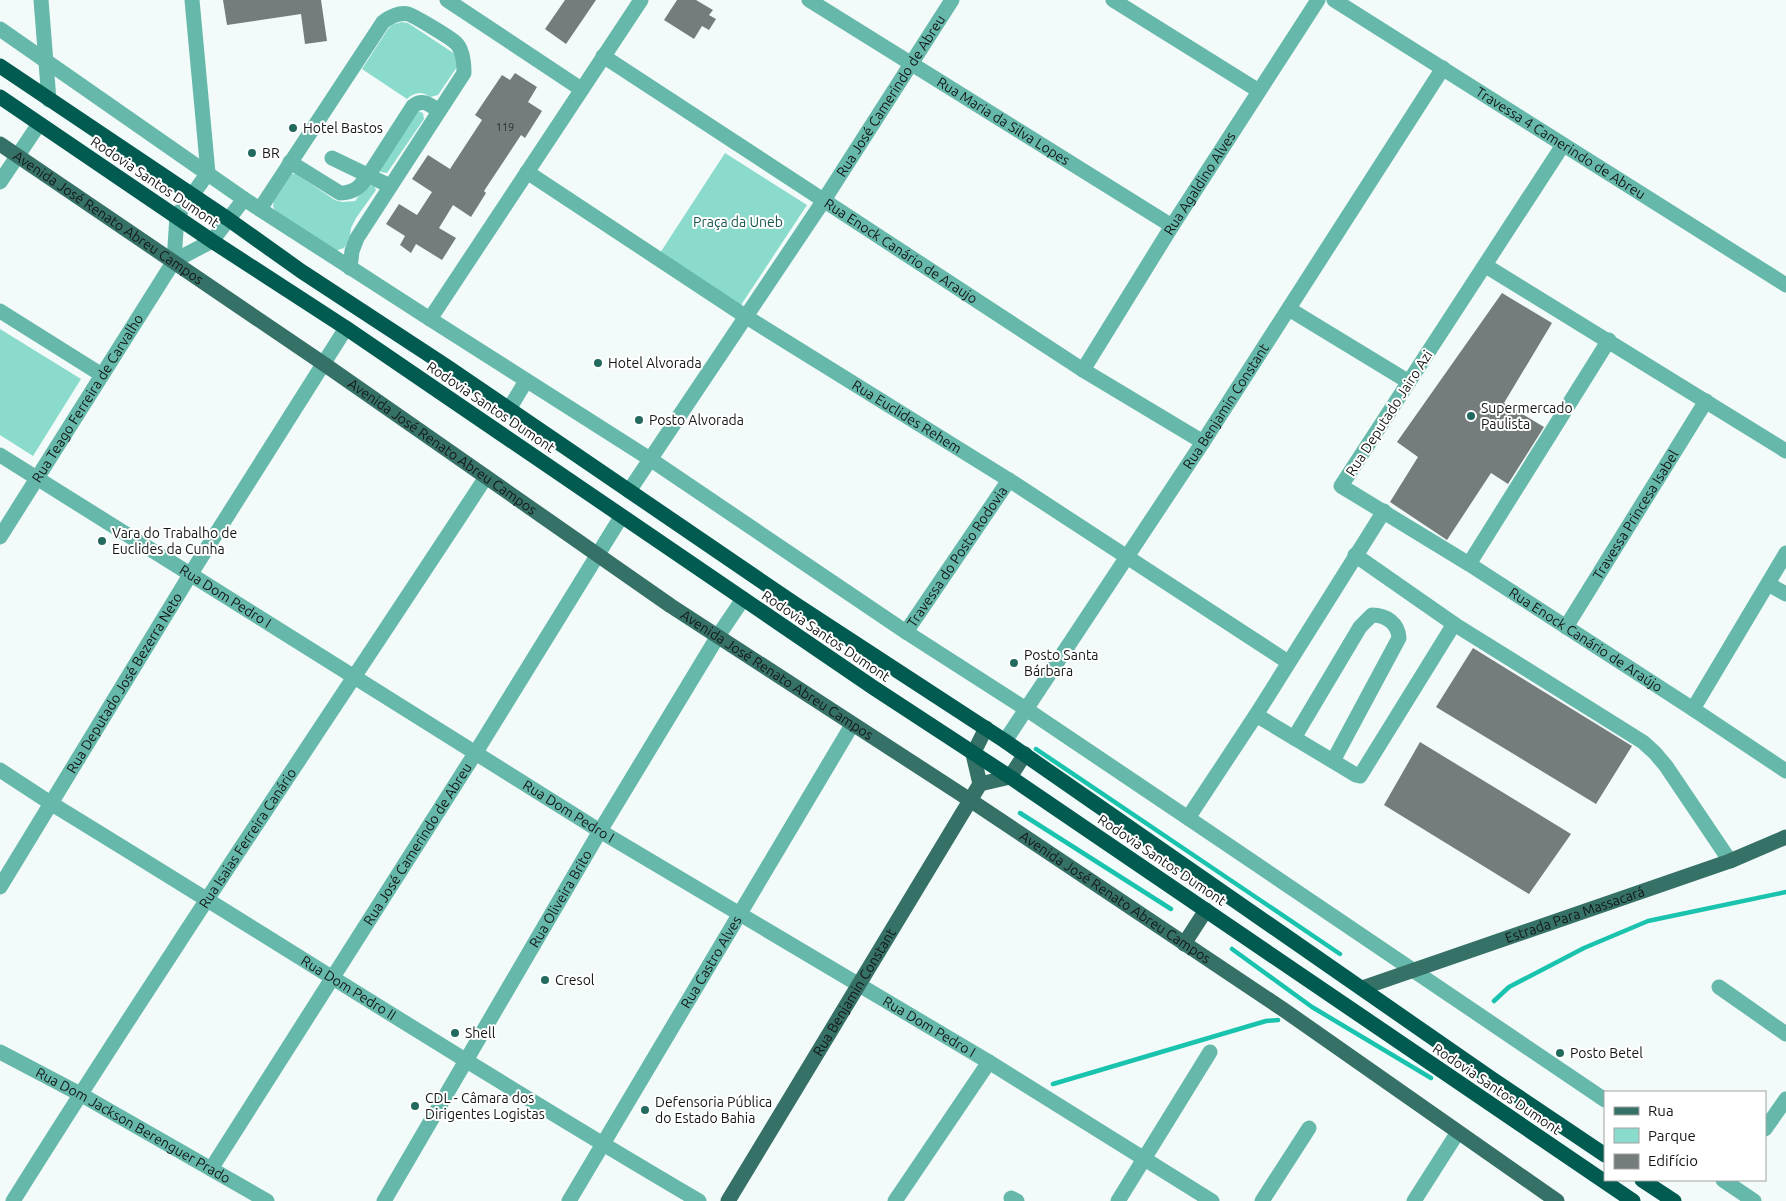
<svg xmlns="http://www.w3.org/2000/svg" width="1786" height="1201" viewBox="0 0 1786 1201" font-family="Ubuntu,sans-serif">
	<rect width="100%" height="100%" fill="#f2fbf9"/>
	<path fill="#8bdbcc" d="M402,22L408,23L455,54L457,67L438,95L430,97C422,91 415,92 407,99L362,69L388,29L392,25Z
		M418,111L423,113L424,119L387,173L381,172L379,169Z
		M725,153L807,205L741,305L660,253Z
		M292,174H296L335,200L342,202L355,201L367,185L374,186L376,190L356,218L351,228L349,241L344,248L335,251L275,211L273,206L274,201Z
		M0,329L81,379L33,456L0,435Z"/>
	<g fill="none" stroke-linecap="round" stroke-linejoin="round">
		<path stroke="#19c3ad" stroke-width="4.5" d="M1036,749L1340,954
			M1020,813L1171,909
			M1232,949L1312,1007L1431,1078
			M1494,1001L1509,987L1584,948L1648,921L1786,892
			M1053,1084L1266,1021L1278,1020"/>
	</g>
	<path fill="#747d7b" d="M223,0H321L327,41L305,44L301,14L227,25Z
		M565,0H596L566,44L545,29Z
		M677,0H696L713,10L709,15L716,19L709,30L702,26L694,39L664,20Z
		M515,73L537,87L528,102L542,111L525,138L521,135L484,191L486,193L471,217L453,205L439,228L456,238L442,260L416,244L411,253L400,245L405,236L386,224L399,204L417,215L432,192L412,179L428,155L450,169L482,120L475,115L502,75L510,80Z
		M1502,293L1552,323L1504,403L1544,427L1508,484L1491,473L1447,540L1390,502L1418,457L1397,442Z
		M1473,648L1632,746L1596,804L1436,707Z
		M1420,742L1571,834L1529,894L1384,805Z"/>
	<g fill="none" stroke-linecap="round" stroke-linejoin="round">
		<g stroke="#66b9aa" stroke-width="15">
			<path d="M41,0L49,100"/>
			<path d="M447,0L581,89"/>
			<path id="s1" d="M809,0L1172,226"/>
			<path d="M1113,0L1259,91"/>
			<path id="s2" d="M1334,0L1786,285"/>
			<path d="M0,29L244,199L430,319L650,459L906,632L1026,709L1188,818L1605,1100"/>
			<path id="s3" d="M603,56L1083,370L1203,442"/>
			<path id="s4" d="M1563,145L1341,486L1469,564L1693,709L1786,771"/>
			<path d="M332,158L390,186"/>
			<path d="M290,162L340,193C354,193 360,187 368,176L413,106C423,98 430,105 439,111"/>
			<path id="s5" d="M527,172L745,316L1009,480L1288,662"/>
			<path d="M0,182L39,124"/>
			<path d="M260,209L383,22C390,17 399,12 408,14C413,15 451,38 456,43C463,50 464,63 464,73L357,238L352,251L350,268"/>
			<path d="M174,261L212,241L244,199"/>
			<path d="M1486,266L1786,451"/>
			<path d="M1289,309L1409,382"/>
			<path d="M0,311L102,375"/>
			<path d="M430,319L641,0"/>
			<path id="s6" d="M1083,370L1172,226L1318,0"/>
			<path d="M509,409L526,381"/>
			<path id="s7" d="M0,455L600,831L989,1062L1212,1201"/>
			<path id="s8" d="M629,491L824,200L952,0"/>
			<path id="s9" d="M0,537L174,261L177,216L208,173L192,0"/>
			<path d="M1355,555L1454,624L1643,742L1655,753L1666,766L1730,861"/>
			<path d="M1469,564L1609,340"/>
			<path d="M1768,584L1786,594"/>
			<path id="s10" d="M1566,627L1706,401"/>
			<path id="s11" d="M906,632L1009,480"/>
			<path d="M1693,709L1786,553"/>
			<path d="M1256,715L1356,775L1360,776L1454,624"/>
			<path d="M1294,738L1360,627L1372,615C1386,615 1398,623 1399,638L1333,761"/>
			<path id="s12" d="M1005,741L1203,442L1443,68"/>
			<path id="s13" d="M0,770L52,804C268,936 481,1073 699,1201"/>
			<path d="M1188,818L1256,715L1384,511"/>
			<path id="s14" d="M0,887L190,575L346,328"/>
			<path d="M1719,987L1786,1034"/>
			<path id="s15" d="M0,1052L80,1094L267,1201"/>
			<path d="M1765,1129L1786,1099"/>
			<path id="s16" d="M211,1169L476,752L621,517"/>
			<path d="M1723,1180L1754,1201"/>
			<path d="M1011,1198L1017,1201"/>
			<path id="s17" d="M13,1201C166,957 328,718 486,477"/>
			<path id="s18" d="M384,1201L600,831L718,636L743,599"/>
			<path id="s19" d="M569,1201L852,725"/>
			<path d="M895,1201L989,1062"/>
			<path d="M1118,1201L1210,1052"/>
			<path d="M1262,1201L1309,1128"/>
			<path d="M1414,1201L1458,1132"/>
		</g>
		<g stroke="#367167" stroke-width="15">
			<path id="s20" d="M0,144L324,364L671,606L970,800L1284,1010L1557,1201"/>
			<path d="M980,784L1010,777L1025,754"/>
			<path d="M1184,944L1206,910"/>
			<path id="s21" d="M1362,988L1730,861L1786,837"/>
			<path id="s22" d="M728,1201L980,784L973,754L986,728"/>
		</g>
		<path stroke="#015b50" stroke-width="15" d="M0,66L228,219L301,271L446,366L795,604L1005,741L1492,1079L1605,1155
			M0,97L212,241L346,328L874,688L1010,777L1633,1201
			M1642,1180L1674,1201"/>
	</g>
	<g fill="#22695e" stroke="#fff" stroke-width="2">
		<circle cx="293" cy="128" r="5"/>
		<circle cx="252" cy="153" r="5"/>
		<circle cx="598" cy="363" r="5"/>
		<circle cx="1471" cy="416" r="5"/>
		<circle cx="639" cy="420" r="5"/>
		<circle cx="102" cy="541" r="5"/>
		<circle cx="1014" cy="663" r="5"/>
		<circle cx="545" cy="980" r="5"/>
		<circle cx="455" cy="1033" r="5"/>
		<circle cx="1560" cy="1053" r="5"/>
		<circle cx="415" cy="1106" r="5"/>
		<circle cx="645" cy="1110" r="5"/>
	</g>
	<g text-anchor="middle" stroke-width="4" stroke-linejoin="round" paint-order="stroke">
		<g font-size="11" fill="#2c302f">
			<text x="505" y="131">119</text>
		</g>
		<g font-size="14" fill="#141716" stroke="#fff">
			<text dy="5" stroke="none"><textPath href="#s8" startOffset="474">Rua José Camerindo de Abreu</textPath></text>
			<text dy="5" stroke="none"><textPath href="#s1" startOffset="229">Rua Maria da Silva Lopes</textPath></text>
			<text dy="5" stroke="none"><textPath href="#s2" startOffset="268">Travessa 4 Camerindo de Abreu</textPath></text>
			<text transform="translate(155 182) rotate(34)" y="5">Rodovia Santos Dumont</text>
			<text dy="5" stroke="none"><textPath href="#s6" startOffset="220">Rua Agaldino Alves</textPath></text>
			<text dy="5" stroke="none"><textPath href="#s20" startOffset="131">Avenida José Renato Abreu Campos</textPath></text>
			<text dy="5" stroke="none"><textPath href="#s3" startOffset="356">Rua Enock Canário de Araujo</textPath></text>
			<text dy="5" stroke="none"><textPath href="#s9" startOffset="164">Rua Teago Ferreira de Carvalho</textPath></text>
			<text dy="5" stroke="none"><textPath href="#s12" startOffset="401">Rua Benjamin Constant</textPath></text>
			<text transform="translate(491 407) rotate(34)" y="5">Rodovia Santos Dumont</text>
			<text transform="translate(1389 413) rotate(-57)" y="5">Rua Deputado Jairo Azi</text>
			<text dy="5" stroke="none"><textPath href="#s5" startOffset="452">Rua Euclides Rehem</textPath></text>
			<text dy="5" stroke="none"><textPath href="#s20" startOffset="536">Avenida José Renato Abreu Campos</textPath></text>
			<text dy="5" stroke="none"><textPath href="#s10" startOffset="132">Travessa Princesa Isabel</textPath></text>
			<text dy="5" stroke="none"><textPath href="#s11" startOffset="91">Travessa do Posto Rodovia</textPath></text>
			<text dy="5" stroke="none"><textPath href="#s7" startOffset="266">Rua Dom Pedro I</textPath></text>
			<text transform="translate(826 636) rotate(34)" y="5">Rodovia Santos Dumont</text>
			<text dy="5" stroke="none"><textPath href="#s4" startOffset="696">Rua Enock Canário de Araújo</textPath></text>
			<text dy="5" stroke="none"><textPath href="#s20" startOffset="941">Avenida José Renato Abreu Campos</textPath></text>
			<text dy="5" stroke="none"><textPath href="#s14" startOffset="239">Rua Deputado José Bezerra Neto</textPath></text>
			<text dy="5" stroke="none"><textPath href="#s7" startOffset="671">Rua Dom Pedro I</textPath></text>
			<text dy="5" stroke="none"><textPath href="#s17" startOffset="432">Rua Isaias Ferreira Canário</textPath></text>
			<text dy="5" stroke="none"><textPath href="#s16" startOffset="385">Rua José Camerindo de Abreu</textPath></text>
			<text transform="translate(1162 860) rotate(34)" y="5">Rodovia Santos Dumont</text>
			<text dy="5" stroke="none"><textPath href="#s20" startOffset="1346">Avenida José Renato Abreu Campos</textPath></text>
			<text dy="5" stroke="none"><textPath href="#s18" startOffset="350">Rua Oliveira Brito</textPath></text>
			<text dy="5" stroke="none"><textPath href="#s21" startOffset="225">Estrada Para Massacará</textPath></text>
			<text dy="5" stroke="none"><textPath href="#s19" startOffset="278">Rua Castro Alves</textPath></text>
			<text dy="5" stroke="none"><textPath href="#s13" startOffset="411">Rua Dom Pedro II</textPath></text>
			<text dy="5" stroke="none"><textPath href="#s22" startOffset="244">Rua Benjamin Constant</textPath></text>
			<text dy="5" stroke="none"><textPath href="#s7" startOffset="1091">Rua Dom Pedro I</textPath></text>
			<text transform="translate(1497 1089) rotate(34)" y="5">Rodovia Santos Dumont</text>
			<text dy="5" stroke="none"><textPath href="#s15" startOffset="152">Rua Dom Jackson Berenguer Prado</textPath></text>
		</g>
		<g font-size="14" fill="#141716" stroke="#fff" text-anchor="start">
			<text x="303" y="133">Hotel Bastos</text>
			<text x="262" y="158">BR</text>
			<text x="608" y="368">Hotel Alvorada</text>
			<text x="1481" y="413">Supermercado<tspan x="1481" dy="16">Paulista</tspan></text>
			<text x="649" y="425">Posto Alvorada</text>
			<text x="112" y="538">Vara do Trabalho de<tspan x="112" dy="16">Euclides da Cunha</tspan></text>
			<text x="1024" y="660">Posto Santa<tspan x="1024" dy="16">Bárbara</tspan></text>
			<text x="555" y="985">Cresol</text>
			<text x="465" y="1038">Shell</text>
			<text x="1570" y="1058">Posto Betel</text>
			<text x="425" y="1103">CDL - Câmara dos<tspan x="425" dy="16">Dirigentes Logistas</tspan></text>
			<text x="655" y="1107">Defensoria Pública<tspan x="655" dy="16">do Estado Bahia</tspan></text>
		</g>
		<g font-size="14" fill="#19564d" stroke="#fff">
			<text x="738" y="227">Praça da Uneb</text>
		</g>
	</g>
	<rect x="1604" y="1091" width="162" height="90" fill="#ffffff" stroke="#a1a2a2"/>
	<rect x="1614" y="1107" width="25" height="8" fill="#367167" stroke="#a1a2a2"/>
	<text x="1648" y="1116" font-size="15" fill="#141716">Rua</text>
	<rect x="1614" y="1128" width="25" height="15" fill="#8bdbcc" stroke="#a1a2a2"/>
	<text x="1648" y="1141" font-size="15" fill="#141716">Parque</text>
	<rect x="1614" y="1154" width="25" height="15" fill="#747d7b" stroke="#a1a2a2"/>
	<text x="1648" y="1166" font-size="15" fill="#141716">Edifício</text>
</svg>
